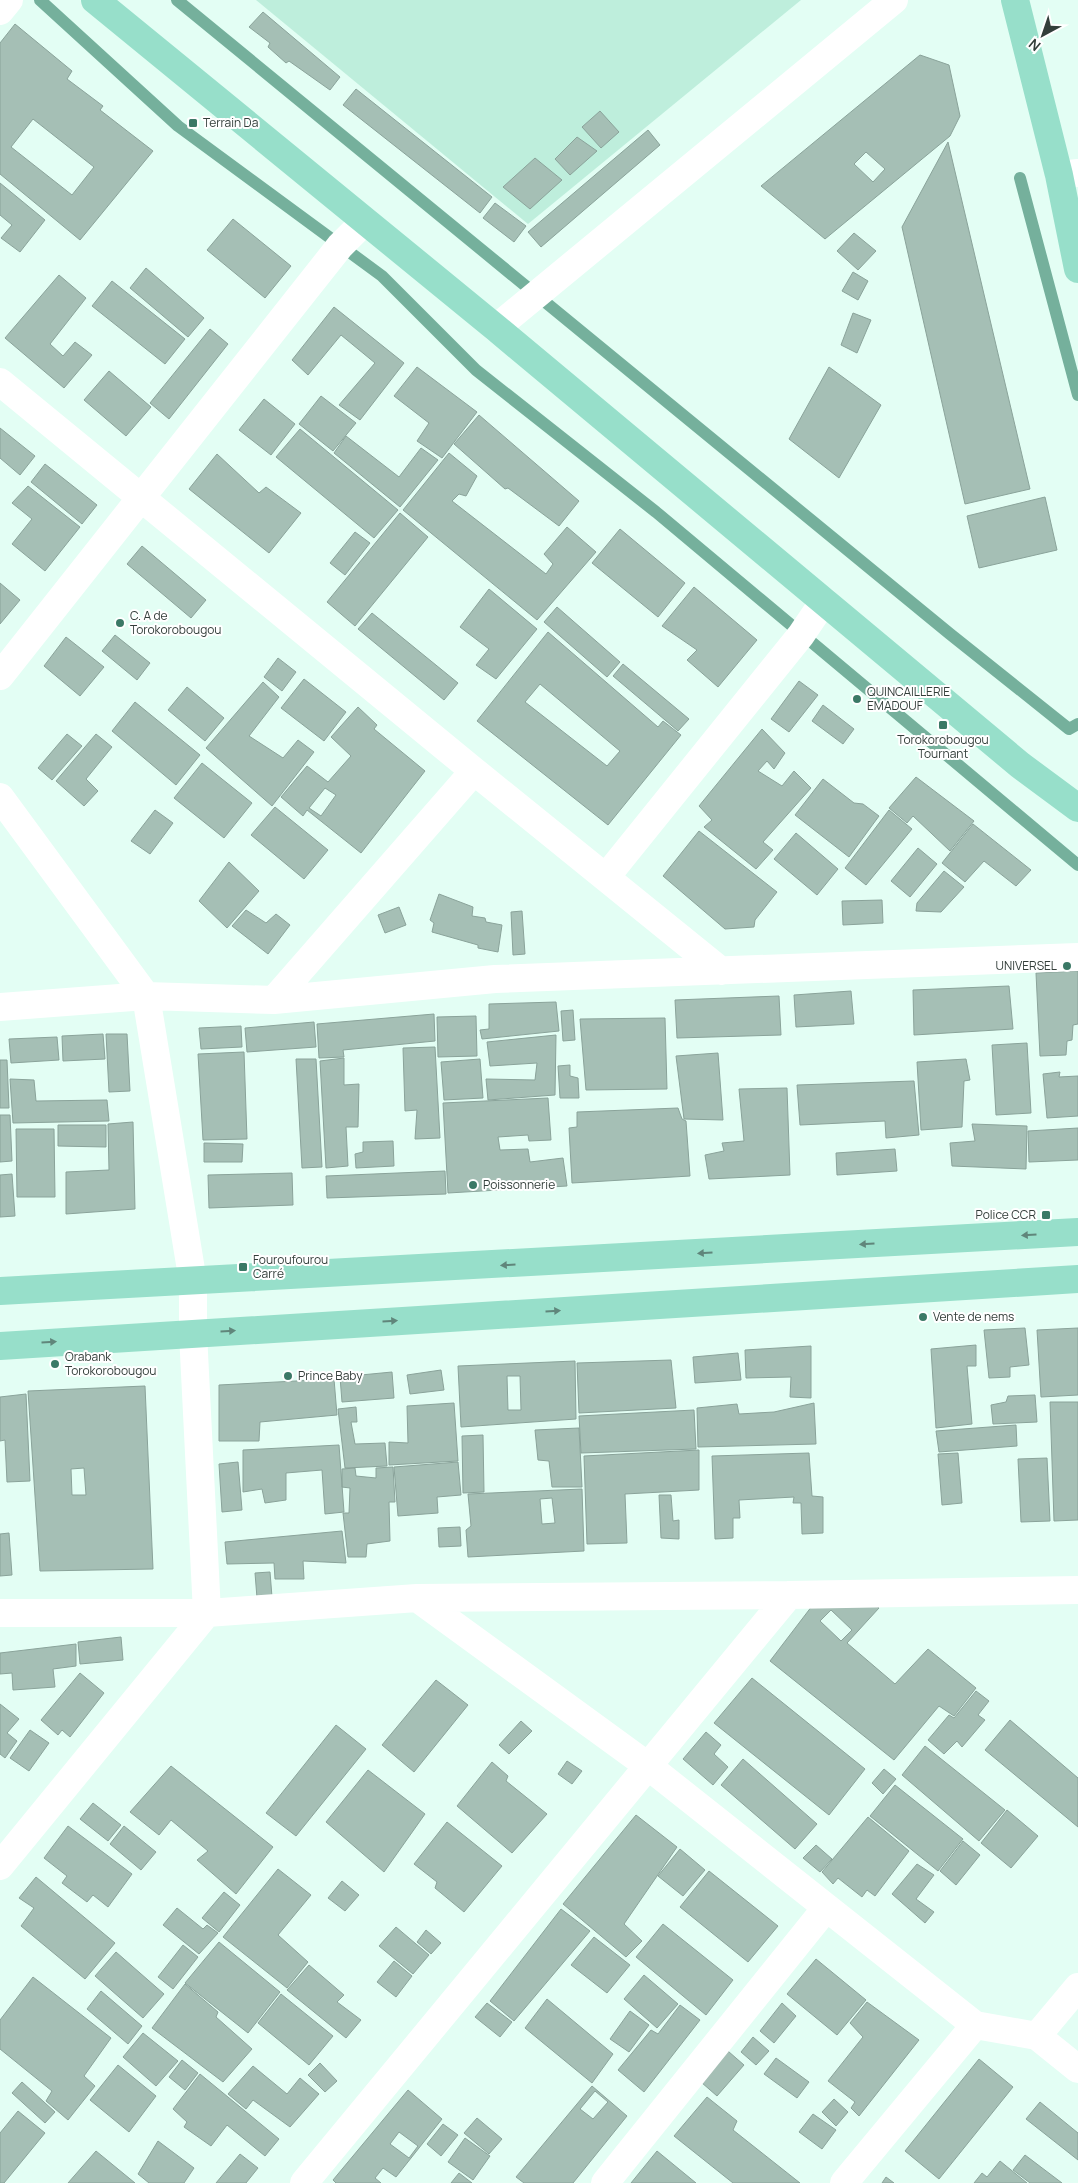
<svg xmlns="http://www.w3.org/2000/svg" width="1078" height="2183" viewBox="0 0 1078 2183" font-family="Manrope,sans-serif">
	<rect width="100%" height="100%" fill="#e3fef4"/>
	<path fill="#beeedc" d="M256,0H801L528,224Z"/>
	<g fill="none" stroke-linecap="round" stroke-linejoin="round">
		<path stroke="#75b09c" stroke-width="12" d="M40,0L178,126L382,276L476,370L656,512L1078,865
			M177,0L950,634L1069,729L1078,724
			M1020,178L1078,395"/>
	</g>
	<path fill="#a5bfb5" stroke="#8aa39a" fill-rule="evenodd" d="M263,12L340,77L330,90L289,61L286,63L268,47L270,43L249,27Z
		M15,24L72,71L67,79L103,106L100,110L153,151L80,240L0,174V43ZM33,119L94,167L72,195L11,147Z
		M920,55L949,65L960,116L950,136L825,239L761,186ZM866,152L885,169L873,182L854,164Z
		M356,89L492,197L480,213L343,105Z
		M600,111L619,132L601,148L582,127Z
		M648,130L660,145L541,247L528,232Z
		M577,137L597,151L570,175L555,159Z
		M948,142L1030,489L965,504L902,227Z
		M535,158L562,180L530,209L503,187Z
		M0,183L45,220L20,252L1,238L12,225L0,215Z
		M495,203L526,226L514,242L483,218Z
		M233,219L291,266L265,298L207,250Z
		M854,233L876,251L858,270L837,251Z
		M146,268L204,318L188,337L130,288Z
		M853,272L868,281L858,300L842,291Z
		M59,275L86,298L50,344L63,356L75,342L92,355L64,388L5,338Z
		M112,281L185,339L165,364L92,306Z
		M334,307L404,363L360,420L339,405L375,363L341,335L308,375L292,360Z
		M853,313L871,320L857,353L841,345Z
		M210,329L228,344L169,419L150,403Z
		M417,367L477,412L442,458L417,441L429,423L394,396Z
		M829,367L881,405L839,478L789,439Z
		M109,371L151,407L126,436L84,400Z
		M321,396L356,423L333,451L299,424Z
		M264,399L295,424L271,455L239,430Z
		M479,415L579,501L559,526L508,488L505,489L454,444Z
		M0,428L35,456L20,475L0,458Z
		M300,429L398,510L374,538L276,457Z
		M346,436L399,477L421,448L438,460L400,507L334,453Z
		M449,453L477,476L466,496L459,494L452,501L546,574L553,564L544,554L567,527L596,552L537,620L403,510Z
		M217,454L259,493L266,487L301,513L269,553L189,489Z
		M45,464L97,505L82,524L31,482Z
		M28,486L80,527L45,571L12,544L32,519L12,503Z
		M1045,497L1057,550L979,568L967,516Z
		M400,513L428,537L355,626L327,602Z
		M620,529L685,583L658,617L592,563Z
		M355,532L370,543L345,575L330,563Z
		M142,546L206,600L191,618L127,564Z
		M0,583L20,600L0,624Z
		M694,587L757,640L718,687L687,660L697,650L662,626Z
		M489,589L537,629L496,679L476,665L489,649L460,627Z
		M557,607L620,662L607,677L544,622Z
		M372,613L458,683L444,700L358,629Z
		M548,632L658,727L663,721L681,735L608,825L477,721ZM540,684L620,751L607,766L525,702Z
		M115,635L150,663L137,680L102,651Z
		M66,637L104,667L80,696L44,666Z
		M278,658L296,672L282,691L264,677Z
		M623,664L689,719L678,731L613,676Z
		M304,679L346,712L324,741L281,708Z
		M799,681L818,695L789,732L771,719Z
		M263,682L279,697L249,736L283,758L298,740L314,752L272,806L206,748Z
		M187,687L224,718L205,741L168,710Z
		M135,702L200,755L176,785L112,731Z
		M823,705L854,729L843,744L812,721Z
		M358,707L377,725L374,729L425,771L361,853L307,810L303,816L281,797L307,766L328,782L351,756L331,737ZM325,788L336,795L321,816L309,808Z
		M762,729L785,753L774,769L767,761L758,771L782,786L794,771L811,788L763,842L773,850L756,869L704,827L712,820L699,806Z
		M67,734L82,746L52,780L38,768Z
		M96,734L112,747L86,779L98,791L84,806L56,781Z
		M202,763L252,803L224,838L174,798Z
		M916,777L974,821L950,851L913,816L907,823L889,808Z
		M823,779L854,803L863,804L879,816L849,857L795,815Z
		M275,807L328,850L304,879L251,835Z
		M155,810L173,823L150,854L131,841Z
		M889,810L912,829L866,885L845,868Z
		M973,824L1031,870L1016,886L984,861L965,882L942,863Z
		M699,831L777,892L755,920L754,927L725,929L663,876Z
		M796,833L838,869L817,895L774,859Z
		M918,848L937,864L910,897L891,881Z
		M229,862L259,891L227,928L199,901Z
		M944,871L964,887L941,912L916,911L917,903Z
		M439,894L473,907L472,916L485,918L486,922L502,925L498,952L478,948V945L432,932L434,923L430,920Z
		M882,900L883,923L843,925L842,901Z
		M399,907L406,925L385,933L378,915Z
		M246,910L266,923L276,914L290,925L268,954L232,926Z
		M522,911L525,954L513,955L511,912Z
		M1078,971V1024L1073,1025L1072,1040L1067,1041L1066,1055L1040,1056L1036,973Z
		M1009,986L1013,1029L914,1035L913,990Z
		M851,991L854,1024L796,1027L794,995Z
		M779,996L781,1035L677,1038L675,1000Z
		M556,1002L559,1031L482,1039L480,1030L489,1029V1004Z
		M573,1010L575,1040L563,1041L561,1011Z
		M434,1014L435,1041L343,1050L344,1057L319,1058L317,1024Z
		M476,1016L477,1056L438,1057L437,1017Z
		M665,1018L667,1089L586,1090L580,1019Z
		M314,1022L316,1047L247,1052L245,1028Z
		M241,1026L242,1047L201,1049L199,1028Z
		M103,1034L105,1059L63,1061L62,1036Z
		M106,1034H127L130,1091L109,1092Z
		M556,1035L555,1095L488,1100L486,1079L535,1080L537,1063L490,1066L487,1042Z
		M57,1037L59,1060L11,1063L9,1039Z
		M1027,1043L1031,1113L996,1115L992,1045Z
		M435,1047L440,1138L415,1139L417,1110L405,1111L403,1048Z
		M244,1052L247,1139L203,1140L198,1054Z
		M718,1053L723,1120L684,1119L676,1056Z
		M344,1058V1085L359,1084L358,1127H346L348,1166L326,1168L320,1061Z
		M296,1059H316L322,1167L302,1168Z
		M480,1059L483,1098L444,1100L441,1062Z
		M966,1059L970,1080L964,1081L962,1127L921,1130L917,1062Z
		M0,1060H7L9,1108H0Z
		M570,1065V1076L578,1078L579,1098H560L558,1066Z
		M1060,1072L1059,1077L1078,1076V1116L1047,1118L1043,1074Z
		M10,1079L34,1080L36,1101L107,1100L109,1121L13,1123Z
		M914,1081L919,1135L886,1138L885,1121L800,1125L797,1085Z
		M787,1088L790,1175L709,1179L705,1155L724,1151L722,1143L744,1141L739,1089Z
		M548,1098L551,1140L529,1141L528,1135L498,1137L500,1150L528,1149L530,1162L563,1158L567,1186L448,1193L443,1103Z
		M678,1108L682,1119L686,1121L690,1176L572,1183L569,1128L577,1127V1112Z
		M0,1115H10L12,1161L0,1162Z
		M133,1122L135,1209L66,1214V1172L109,1170L108,1124Z
		M972,1124L1027,1126L1026,1169L952,1166L950,1143L975,1141Z
		M58,1125H106V1147L58,1146Z
		M1078,1128V1160L1029,1162L1028,1131Z
		M16,1129H54L55,1197H17Z
		M393,1141L394,1166L356,1168L355,1154L363,1152V1142Z
		M204,1143L243,1144L242,1162H204Z
		M895,1149L897,1171L837,1175L836,1153Z
		M445,1171L446,1194L327,1198L326,1176Z
		M292,1173L293,1205L209,1208L208,1175Z
		M12,1174L15,1216L0,1217V1175Z
		M1025,1328L1029,1365L1010,1367V1377L989,1378L984,1330Z
		M1078,1328V1395L1041,1397L1037,1330Z
		M976,1345V1366H967L972,1424L936,1428L931,1349Z
		M811,1346V1398L790,1397L791,1377L746,1378L745,1350Z
		M738,1353L741,1380L695,1383L693,1357Z
		M671,1360L676,1408L579,1413L577,1363Z
		M575,1361L576,1419L461,1427L458,1366ZM507,1376H520L521,1410H508Z
		M441,1370L444,1390L410,1394L407,1375Z
		M392,1372L394,1398L342,1402L340,1377Z
		M334,1379L337,1415L260,1422L259,1441H219V1385Z
		M145,1386L153,1569L40,1571L28,1391ZM84,1468L86,1495H72L71,1469Z
		M26,1394L30,1481L7,1482L5,1440L0,1441V1397Z
		M1035,1395L1037,1422L993,1424L991,1405L1006,1402L1008,1396Z
		M1050,1402H1078V1520L1054,1521Z
		M454,1403L458,1461L389,1465V1442L408,1443L407,1406Z
		M814,1403L816,1444L698,1447L697,1408L737,1404L739,1414L774,1412Z
		M356,1407L357,1422H351L355,1444L385,1443L387,1466L345,1468L338,1409Z
		M694,1410L696,1449L581,1453L579,1416Z
		M1016,1425L1017,1446L939,1452L936,1431Z
		M579,1428L582,1487H552L549,1461L538,1460L535,1430Z
		M483,1435L484,1492L463,1493L462,1436Z
		M339,1445L344,1512L325,1514L322,1470L286,1473V1500L265,1503L262,1489L243,1492V1450Z
		M699,1450V1490L625,1494L627,1543L587,1544L584,1456Z
		M809,1453L812,1496L823,1497V1533L802,1534L801,1503H793L794,1497L739,1500L740,1518H733V1538L715,1539L712,1456Z
		M958,1453L962,1503L942,1505L938,1454Z
		M1047,1458L1050,1521L1021,1522L1018,1459Z
		M238,1462L242,1510L222,1512L219,1464Z
		M458,1462L461,1495L437,1497L438,1513L398,1516L394,1467Z
		M393,1467L395,1502H389L390,1541L367,1544L366,1557H348L343,1513H349L350,1488L342,1487V1469L355,1468L356,1476L376,1478V1468Z
		M582,1489L584,1551L468,1557L466,1530L471,1526L468,1494ZM552,1498L555,1523L542,1524L540,1499Z
		M659,1495H671L673,1521L679,1520V1539L661,1538Z
		M460,1527L461,1546L439,1547L438,1528Z
		M342,1531L346,1563L303,1561L304,1579H275L274,1563L227,1564L225,1542Z
		M9,1533L12,1575L0,1576V1534Z
		M270,1572L272,1597L257,1598L255,1573Z
		M872,1602L879,1608L847,1643L895,1684L928,1649L976,1688L954,1716L939,1706L894,1760L770,1661L812,1606ZM831,1610L852,1630L841,1641L820,1621Z
		M121,1637L123,1660L80,1664L78,1642Z
		M76,1644V1666L53,1669L55,1687L13,1690L12,1673L0,1674V1653Z
		M80,1673L104,1693L70,1737L62,1730L58,1735L41,1720Z
		M752,1678L865,1769L829,1815L714,1723Z
		M436,1680L468,1705L414,1772L382,1745Z
		M976,1691L989,1701L978,1715L985,1720L962,1747L957,1741L944,1754L928,1740L949,1715L954,1718Z
		M0,1704L19,1719L7,1733L17,1741L5,1758L0,1754Z
		M1010,1720L1078,1778V1827L985,1750Z
		M521,1721L532,1731L509,1754L499,1745Z
		M336,1725L366,1749L296,1836L266,1813Z
		M30,1730L49,1743L29,1771L10,1758Z
		M706,1732L721,1745L714,1754L728,1767L713,1785L683,1759Z
		M925,1746L1005,1810L979,1841L902,1775Z
		M743,1759L817,1824L795,1849L721,1785Z
		M567,1761L582,1771L572,1784L558,1774Z
		M492,1762L508,1776L506,1781L547,1814L512,1853L457,1806Z
		M171,1766L273,1847L236,1894L197,1860L208,1851L171,1820L159,1835L130,1812Z
		M884,1769L896,1779L883,1794L872,1783Z
		M368,1770L425,1814L384,1872L326,1822Z
		M895,1785L963,1839L938,1871L870,1816Z
		M93,1803L121,1825L108,1841L80,1819Z
		M1007,1810L1038,1836L1011,1868L981,1843Z
		M636,1815L677,1847L624,1924L642,1941L626,1957L563,1904Z
		M868,1817L909,1851L875,1896L867,1890L862,1897L838,1878L833,1884L822,1872Z
		M447,1822L502,1866L464,1912L435,1888L437,1882L414,1864Z
		M68,1826L132,1874L108,1907L93,1895L87,1902L62,1883L67,1876L44,1858Z
		M124,1826L156,1852L141,1870L110,1844Z
		M963,1841L980,1855L956,1885L940,1871Z
		M816,1845L832,1859L820,1872L803,1858Z
		M680,1849L705,1870L683,1896L658,1876Z
		M917,1864L934,1875L916,1899L934,1912L925,1923L892,1894Z
		M278,1869L311,1895L278,1935L308,1962L287,1988L223,1937Z
		M709,1871L778,1926L748,1962L680,1907Z
		M36,1877L115,1943L85,1979L21,1926L34,1908L19,1898Z
		M342,1881L359,1895L345,1911L328,1898Z
		M224,1892L240,1905L219,1932L202,1918Z
		M177,1908L203,1929L207,1925L218,1933L199,1954L163,1925Z
		M561,1909L590,1931L514,2021L490,2001Z
		M663,1924L733,1980L706,2015L636,1957Z
		M396,1927L429,1955L413,1974L379,1946Z
		M426,1930L441,1943L431,1954L417,1942Z
		M594,1937L630,1965L607,1993L571,1965Z
		M219,1942L280,1992L248,2033L185,1983Z
		M183,1945L198,1957L173,1989L158,1977Z
		M116,1952L164,1994L143,2018L95,1976Z
		M816,1959L866,2000L837,2035L787,1994Z
		M394,1961L412,1976L396,1997L377,1982Z
		M309,1965L344,1995L337,2002L361,2020L346,2038L287,1990Z
		M644,1975L678,2004L657,2028L624,1999Z
		M33,1977L111,2038L84,2076L95,2086L68,2120L46,2101L52,2091L0,2049V2020Z
		M185,1984L218,2012L216,2017L252,2049L223,2082L152,2028Z
		M101,1991L142,2026L128,2044L87,2009Z
		M281,1994L333,2036L309,2065L258,2023Z
		M547,1999L613,2054L592,2083L525,2028Z
		M867,2002L919,2040L859,2116L851,2108L855,2102L828,2081L863,2037L850,2023Z
		M487,2003L512,2022L500,2037L475,2017Z
		M782,2003L796,2016L774,2043L760,2031Z
		M680,2005L700,2020L644,2092L618,2070L651,2030L658,2034Z
		M630,2011L649,2025L629,2052L610,2039Z
		M143,2033L178,2061L156,2086L123,2057Z
		M753,2037L769,2051L756,2065L741,2052Z
		M713,2038L744,2065L717,2096L686,2069Z
		M776,2058L809,2082L797,2098L764,2074Z
		M979,2059L1013,2087L939,2179L905,2151Z
		M182,2060L198,2073L185,2090L169,2077Z
		M320,2063L337,2081L325,2092L308,2075Z
		M118,2065L156,2096L129,2132L90,2100Z
		M253,2066L287,2094L300,2078L319,2094L290,2127L253,2100L246,2109L228,2094Z
		M200,2074L279,2139L265,2156L227,2125L211,2146L184,2127L187,2122L173,2109Z
		M22,2082L55,2112L45,2123L12,2093Z
		M592,2086L627,2116L573,2183H524L516,2177ZM595,2091L608,2102L593,2119L580,2109Z
		M408,2090L442,2119L396,2177L383,2168L375,2178L381,2183H336L333,2180ZM399,2132L418,2146L409,2158L390,2144Z
		M707,2097L737,2121L733,2130L800,2183H733L674,2136Z
		M834,2099L848,2112L836,2126L822,2112Z
		M1040,2102L1078,2133V2160L1026,2119Z
		M18,2111L45,2133L4,2183H0V2133Z
		M813,2114L836,2130L822,2149L799,2132Z
		M477,2118L502,2139L489,2154L464,2133Z
		M443,2124L458,2135L441,2156L427,2144Z
		M465,2138L490,2156L473,2180L448,2162Z
		M158,2141L194,2168L184,2183H149L138,2174Z
		M96,2151L135,2183H68Z
		M657,2151L696,2183H631Z
		M240,2154L258,2168L246,2183H216Z
		M1025,2155L1062,2183H1030L1013,2170Z
		M1000,2161L1027,2183H974L982,2173L987,2177Z
		M459,2173L472,2183H451Z
		M886,2177L894,2183H882Z"/>
	<g fill="none" stroke-linecap="round" stroke-linejoin="round">
		<path stroke="#fff" stroke-width="28" d="M0,11L9,0
			M1059,175L1078,173
			M496,328L894,0
			M0,382L474,771L721,971
			M0,676L340,246L365,221
			M0,797L146,996L193,1282V1333L207,1613L0,1866
			M606,877L801,635L824,601
			M274,1000L474,771
			M0,1007L146,996L274,1000L495,979L1078,957
			M417,1598L648,1766L975,2025L1037,2036L1078,2069
			M0,1613H207L417,1598L789,1595L1078,1590
			M1037,2036L1078,1987
			M304,2183L789,1595
			M605,2183L826,1908
			M844,2183L975,2025"/>
		<path stroke="#97dfca" stroke-width="28" d="M95,0L496,328L1020,765L1078,808
			M1015,0L1059,175L1078,269
			M0,1291L1078,1232
			M0,1346L1078,1279"/>
	</g>
	<defs><path id="oneway-solid" d="M-6-.8H1V-3.2L6.5 0L1 3.2V.8H-6Z" transform="scale(1.25)"/></defs>
	<g fill="#60867b">
		<use href="#oneway-solid" transform="translate(1029 1235) rotate(177)"/>
		<use href="#oneway-solid" transform="translate(867 1244) rotate(177)"/>
		<use href="#oneway-solid" transform="translate(705 1253) rotate(177)"/>
		<use href="#oneway-solid" transform="translate(508 1265) rotate(177)"/>
		<use href="#oneway-solid" transform="translate(553 1311) rotate(-3)"/>
		<use href="#oneway-solid" transform="translate(390 1321) rotate(-3)"/>
		<use href="#oneway-solid" transform="translate(228 1331) rotate(-3)"/>
		<use href="#oneway-solid" transform="translate(49 1342) rotate(-4)"/>
	</g>
	<g fill="#3b7966" stroke="#fff" stroke-width="2">
		<rect x="188" y="118" width="10" height="10" rx="2.5"/>
		<circle cx="120" cy="623" r="5"/>
		<circle cx="857" cy="699" r="5"/>
		<rect x="938" y="720" width="10" height="10" rx="2.5"/>
		<circle cx="1067" cy="966" r="5"/>
		<circle cx="473" cy="1185" r="5"/>
		<rect x="1041" y="1210" width="10" height="10" rx="2.5"/>
		<rect x="238" y="1262" width="10" height="10" rx="2.5"/>
		<circle cx="923" cy="1317" r="5"/>
		<circle cx="55" cy="1364" r="5"/>
		<circle cx="288" cy="1376" r="5"/>
	</g>
	<g text-anchor="middle" stroke-width="4" stroke-linejoin="round" paint-order="stroke">
		<g font-size="12" fill="#333e3a" stroke="#fff" text-anchor="start">
			<text x="203" y="127">Terrain Da</text>
			<text x="130" y="620">C. A de<tspan x="130" dy="14">Torokorobougou</tspan></text>
			<text x="867" y="696">QUINCAILLERIE<tspan x="867" dy="14">EMADOUF</tspan></text>
			<text x="943" y="744" text-anchor="middle">Torokorobougou<tspan x="943" dy="14">Tournant</tspan></text>
			<text x="1057" y="970" text-anchor="end">UNIVERSEL</text>
			<text x="483" y="1189">Poissonnerie</text>
			<text x="1036" y="1219" text-anchor="end">Police CCR</text>
			<text x="253" y="1264">Fouroufourou<tspan x="253" dy="14">Carré</tspan></text>
			<text x="933" y="1321">Vente de nems</text>
			<text x="65" y="1361">Orabank<tspan x="65" dy="14">Torokorobougou</tspan></text>
			<text x="298" y="1380">Prince Baby</text>
		</g>
	</g>
	<g transform="translate(1043 35) rotate(220)" stroke="#ffffff" stroke-width="4" paint-order="stroke">
	<path d="M0-4L9 19L0 12L-9 19Z" fill="#333e3a"/>
	<text y="-8" font-size="14" font-weight="bold" text-anchor="middle" fill="#333e3a">N</text>
	</g>
</svg>
